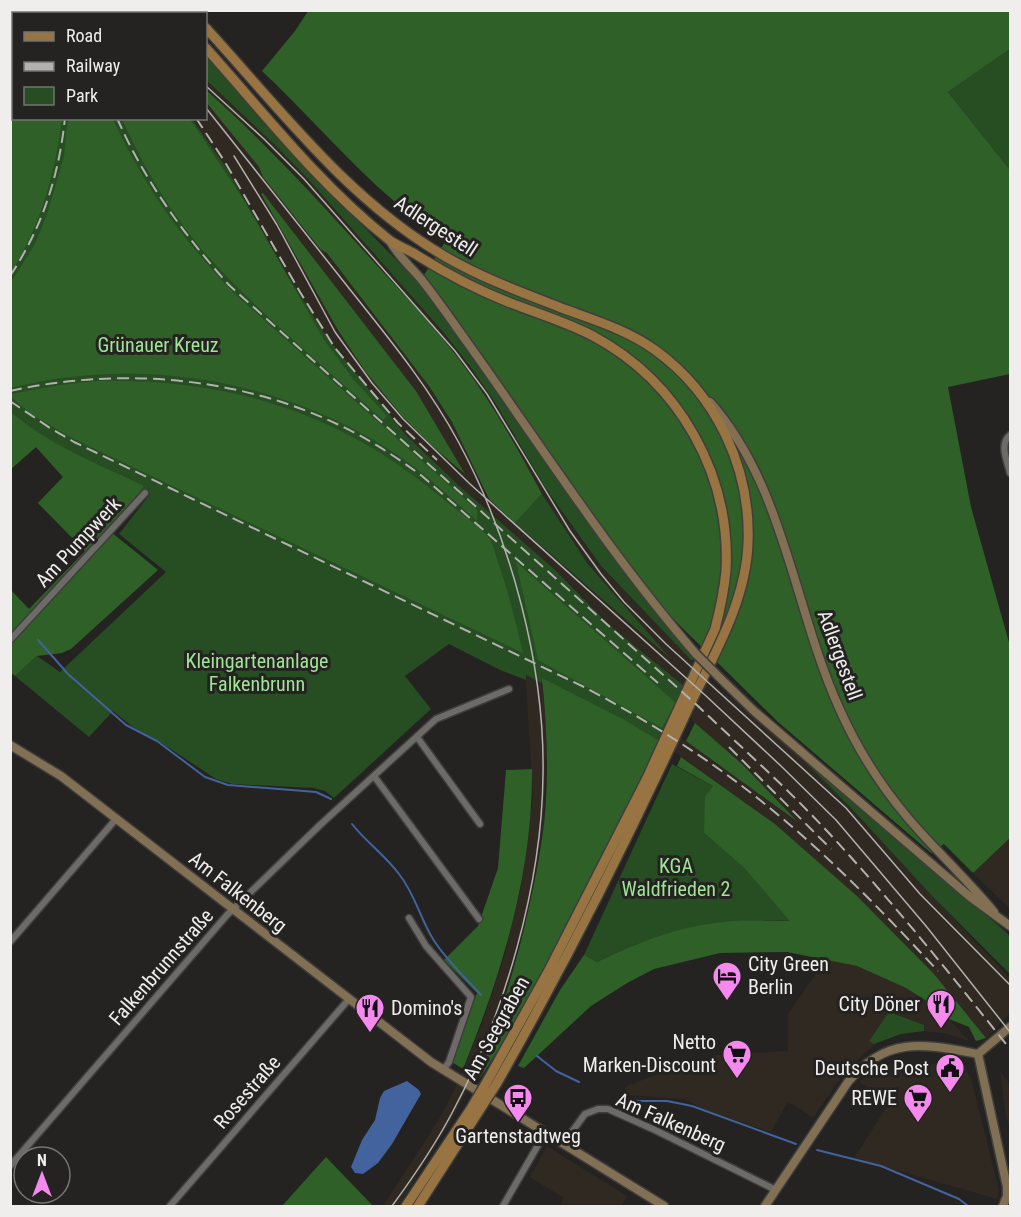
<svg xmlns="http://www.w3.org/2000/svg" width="1021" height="1217" viewBox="0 0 1021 1217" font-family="'Roboto Condensed',sans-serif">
	<rect width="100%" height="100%" fill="#242321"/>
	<path fill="#2f2922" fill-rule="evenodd" d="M206,80L275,145L309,180L444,333L472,369L496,404L546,489L601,567L718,687L803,760L853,810L932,896L1010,978V1013L986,1038L934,974L857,896L775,824L661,742L621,717L542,679L547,723L544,823L534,888L513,969L493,1037L476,1075L449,1125L402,1200L397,1206H383L438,1121L454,1091L482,1024L504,958L521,887L533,797L525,668L10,397L378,423L324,340L190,119L206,118V102L259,167L263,177L321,250L327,253L382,323L429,386L452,422L489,499L515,523L666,654L587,563L558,521L484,394L452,352L308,189L268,147L206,90ZM261,194H263L416,391L464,474L402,416ZM676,703L695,723L742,764L795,819L686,741L662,728Z
		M1010,838V909L973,873Z
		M826,959L857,966L906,988L941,1010L969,1041L948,1034L924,1031L901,1034L879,1041L847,1069L813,1118L794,1105L787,1103L771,1132L707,1111L685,1099L627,1095L625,1087L665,1071L713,1061L714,1055L788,1051V1014Z
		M894,1062H921L964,1068L971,1078L999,1191L997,1199L854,1158L888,1105L874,1091L859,1082L874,1069Z
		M1000,1071L1010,1084V1132L1005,1111Z
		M547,1146L627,1196L621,1206H560L564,1198L530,1177Z"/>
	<path fill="#274d22" d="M11,11H120L123,13L14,14V118L192,119L227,169L287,274L326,336L405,434L458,485L554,569L609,625L684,686L655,746L570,697L526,675V680L500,670L449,644L405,676L431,709L334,798L325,791L314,788L232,784L216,779L157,740L133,727L113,711L89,737L15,676L37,656L60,672L166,572L119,534L150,494L141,491L86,552L38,503L63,477L36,447L11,469Z
		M1010,49V170L948,92Z
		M206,56L325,187L413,277L449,323L609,553L694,658L692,661L601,566L546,489L496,404L472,369L444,333L309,180L275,145L206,80Z
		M542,494L587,563L671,659L515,523Z
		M803,760L1006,932L1010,937V974L932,896L853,810Z
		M672,764L713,786L704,833L744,868L791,921C719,918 661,929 597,962L584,955Z
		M889,1012L924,1025V1031L901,1034L874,1044L869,1041Z"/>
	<path fill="#2e6028" d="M14,10L53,11L54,13L14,14V118L62,119C55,174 41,225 11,273L10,19Z
		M308,11H1010V49L948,92L1010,170V374L948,387L971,507L1010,646V838L973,873L944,844L931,853L778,722L663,609L617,549L424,275L447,239C429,226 410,215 394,201C347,161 307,113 262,71L295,31Z
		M206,90C265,142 318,200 371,259C411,302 453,346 485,396C506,427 524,461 542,494L515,523L489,499L452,422L429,386L327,253L321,250L263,177L259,167L206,102Z
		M68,119H113C145,188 182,239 235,294L477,510V521C451,498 426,474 396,454C284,380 141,355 11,388V282L35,244L47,214L64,156Z
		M122,119H190L245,202L324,340L354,380L387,416L383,420C326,368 265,318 212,261C175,220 144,169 122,119Z
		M263,193L416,391L465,474L432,446L402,416L365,371L338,330L261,194Z
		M96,381C229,378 339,412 442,498C452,507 484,529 490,539C494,547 496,557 499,565C509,594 516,623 523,653L72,438L31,414L11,397V394L60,385Z
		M11,412C47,444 100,465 144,486L111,532L158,570L71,649L62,653L37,656L15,676L11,673L10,589L29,609L85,551L38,503L63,477L36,447L11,469Z
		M516,562L676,703L662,728L538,660Z
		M542,678L621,718L661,742L517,1020L481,1077L476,1075C495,1033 508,990 520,945C530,905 539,865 544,824C549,776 547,726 542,678Z
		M695,723L742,764L798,822L686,741Z
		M681,757L775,824L857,896L934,974L986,1038L976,1041L969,1027L949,1019L941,1010L906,988L857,966L787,952L720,953L654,969L627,983L591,1006L524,1068L518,1066L560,990L584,955L597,962C635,943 674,928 716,923C741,919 766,921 790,921L744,868L704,833L705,797L713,786L677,766Z
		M532,769C533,873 502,973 463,1069L452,1062L477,993L444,960L478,926L498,868L506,770Z
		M326,1157L373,1206H282Z"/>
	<path fill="#42639e" d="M407,1081L419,1090L421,1094L418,1099L392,1144L378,1163L363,1174L355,1173L351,1167L362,1140L375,1120L380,1098L384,1091Z"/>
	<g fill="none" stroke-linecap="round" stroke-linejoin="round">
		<path stroke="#42639e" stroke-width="2" d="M38,640L68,674L126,725L157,741L205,777L228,785L316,792L331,799
			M352,824C366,842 385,855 399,874C415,894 420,918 433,939C446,960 465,977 481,995
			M537,1056L556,1071L579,1082
			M627,1099L639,1101H667L692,1106L796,1144
			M817,1150L881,1166L959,1199L968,1206"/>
		<g stroke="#403e3c" stroke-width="9">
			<path id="street" d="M1010,435C999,444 1007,460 1010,473
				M10,640L145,493
				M417,737L480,824
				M374,776L479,919
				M409,918L426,946L471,997L449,1062L443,1070
				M10,942L116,819
				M563,1144L585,1114L598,1109H608L657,1131L776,1190
				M10,1166L227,915L320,825L436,719L509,689
				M170,1206L349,999
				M503,1206L545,1133"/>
		</g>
		<g stroke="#403e3c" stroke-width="11">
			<path id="secondary" d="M390,241C398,256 410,266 421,279C437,299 452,321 467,342C542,447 611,556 696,654
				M710,402C785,487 794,610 840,710C857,748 881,786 908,818C935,850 967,879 994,912
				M721,679L754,711L969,896L1010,926
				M10,745L61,776L431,1062L664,1206
				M978,1054L1007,1187V1196L1003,1206
				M978,1054L1010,1027
				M765,1206L848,1082C887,1035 924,1044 978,1054"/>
		</g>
		<g stroke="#403e3c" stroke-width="12">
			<path id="primary" d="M171,10L174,14
				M189,10L192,14
				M206,28C280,109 349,201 446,257C484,279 526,294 567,310C597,321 629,331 655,350C716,394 751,468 748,543C746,603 712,658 687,711C629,837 566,962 497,1083
				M206,48C264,113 319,184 388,239C395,245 407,249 415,254C445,273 475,289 508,302C536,313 566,322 593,336C679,382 731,474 726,571C724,591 720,610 715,629L647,778L548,972L489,1078
				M406,1206L470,1110
				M418,1206L477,1114"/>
		</g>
		<use href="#street" stroke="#6d6b68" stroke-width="6"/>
		<use href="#secondary" stroke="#827054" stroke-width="8"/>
		<use href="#primary" stroke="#977441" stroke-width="9"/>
		<path stroke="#b2b1af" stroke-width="1.5" d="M127,10L130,14
			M206,86L264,139L304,179L455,351L487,394L570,531L601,574L624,602L666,644L846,808L920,894L1010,985
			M206,108C253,168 301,227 348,287C388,337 429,387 459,443C511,540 545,666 543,775C542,885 504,1016 452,1113C435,1145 414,1176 392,1206
			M234,156L277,225L335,332L372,383L403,419L470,484L705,695L781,766L836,820L926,926L1010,1032"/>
		<path stroke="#b2b1af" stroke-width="2" stroke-dasharray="12 6" stroke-linecap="butt" d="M56,10L57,14
			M82,10L83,14
			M114,10L116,14
			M117,118C144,180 184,235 229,285L699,707C742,748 787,788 827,831C892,901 951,975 1010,1049
			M196,118L225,162L300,292L335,348L398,423L437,460
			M10,276C42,228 59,176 65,118
			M10,391C118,367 236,376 337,424C367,438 395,456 422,476L658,683
			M10,401L50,428L74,442L584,687C650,722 713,761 771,809C831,858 885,914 938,971
			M729,747L831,849"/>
		<g stroke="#403e3c" stroke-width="11" stroke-linecap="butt">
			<path id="secondary-bridge" d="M696,654L721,679"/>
		</g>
		<g stroke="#403e3c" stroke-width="12" stroke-linecap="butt">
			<path id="primary-bridge" d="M470,1110L489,1078
				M477,1114L497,1083"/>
		</g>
		<use href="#secondary-bridge" stroke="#827054" stroke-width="8"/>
		<use href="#primary-bridge" stroke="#977441" stroke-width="9"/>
	</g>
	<defs>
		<g id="hotel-pin" transform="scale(1.5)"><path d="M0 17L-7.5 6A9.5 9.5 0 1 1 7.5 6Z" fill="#f589ee" stroke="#242321"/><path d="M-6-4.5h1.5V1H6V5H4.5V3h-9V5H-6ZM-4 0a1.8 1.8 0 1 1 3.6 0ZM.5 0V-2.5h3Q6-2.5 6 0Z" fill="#111"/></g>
		<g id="restaurant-pin" transform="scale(1.5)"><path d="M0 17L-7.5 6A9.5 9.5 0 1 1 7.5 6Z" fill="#f589ee" stroke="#242321"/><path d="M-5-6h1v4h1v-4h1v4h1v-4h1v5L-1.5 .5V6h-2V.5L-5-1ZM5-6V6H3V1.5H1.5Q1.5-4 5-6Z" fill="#111"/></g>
		<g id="supermarket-pin" transform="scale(1.5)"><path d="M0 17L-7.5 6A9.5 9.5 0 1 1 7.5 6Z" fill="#f589ee" stroke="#242321"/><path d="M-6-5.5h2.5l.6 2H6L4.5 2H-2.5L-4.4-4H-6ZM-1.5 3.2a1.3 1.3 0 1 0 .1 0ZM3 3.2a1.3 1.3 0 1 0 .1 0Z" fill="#111"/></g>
		<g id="civic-pin" transform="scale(1.5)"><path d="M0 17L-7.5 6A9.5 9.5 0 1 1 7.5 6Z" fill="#f589ee" stroke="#242321"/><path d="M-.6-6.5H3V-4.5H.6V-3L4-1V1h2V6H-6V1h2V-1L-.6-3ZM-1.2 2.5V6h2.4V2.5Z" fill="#111"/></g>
		<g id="bus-pin" transform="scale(1.5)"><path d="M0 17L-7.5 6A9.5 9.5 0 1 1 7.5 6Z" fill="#f589ee" stroke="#242321"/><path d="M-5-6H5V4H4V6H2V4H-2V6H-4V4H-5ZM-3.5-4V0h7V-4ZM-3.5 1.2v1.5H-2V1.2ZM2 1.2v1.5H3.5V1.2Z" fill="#111"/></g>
	</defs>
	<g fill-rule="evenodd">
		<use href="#hotel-pin" x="727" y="976"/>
		<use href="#restaurant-pin" x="941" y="1004"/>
		<use href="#restaurant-pin" x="370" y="1008"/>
		<use href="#supermarket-pin" x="737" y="1054"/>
		<use href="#civic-pin" x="950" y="1068"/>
		<use href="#bus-pin" x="518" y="1098"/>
		<use href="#supermarket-pin" x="918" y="1098"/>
	</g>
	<g text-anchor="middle" stroke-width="6" stroke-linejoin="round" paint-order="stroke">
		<g font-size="20" fill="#efeeed" stroke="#242321">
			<text transform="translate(436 226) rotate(33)" y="7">Adlergestell</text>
			<text transform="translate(78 542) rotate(-47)" y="7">Am Pumpwerk</text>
			<text transform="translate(840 655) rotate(70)" y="7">Adlergestell</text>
			<text transform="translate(238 892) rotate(38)" y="7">Am Falkenberg</text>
			<text transform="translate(161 967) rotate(-49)" y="7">Falkenbrunnstraße</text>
			<text transform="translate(496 1028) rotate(-61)" y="7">Am Seegraben</text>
			<text transform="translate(247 1092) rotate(-49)" y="7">Rosestraße</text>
			<text transform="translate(671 1122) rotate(24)" y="7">Am Falkenberg</text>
		</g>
		<g font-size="20" fill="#9ee695" stroke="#242321">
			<text x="158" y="352">Grünauer Kreuz</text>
			<text x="257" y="668">Kleingartenanlage<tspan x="257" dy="23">Falkenbrunn</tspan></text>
			<text x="676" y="873">KGA<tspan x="676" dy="23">Waldfrieden 2</tspan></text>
		</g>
		<g font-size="20" fill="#efeeed" stroke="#242321" text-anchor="end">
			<text x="748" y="971" text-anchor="start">City Green<tspan x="748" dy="23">Berlin</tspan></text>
			<text x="920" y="1011">City Döner</text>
			<text x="391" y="1015" text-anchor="start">Domino's</text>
			<text x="716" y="1049">Netto<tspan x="716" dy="23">Marken-Discount</tspan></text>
			<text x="929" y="1075">Deutsche Post</text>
			<text x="897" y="1105">REWE</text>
			<text x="518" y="1143" text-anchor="middle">Gartenstadtweg</text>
		</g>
	</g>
	<rect width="1021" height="1217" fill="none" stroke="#efeeed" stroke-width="24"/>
	<rect x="12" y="12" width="195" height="108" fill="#242321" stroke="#757473" stroke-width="1.5"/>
	<rect x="24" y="32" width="30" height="9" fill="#977441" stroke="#757473" stroke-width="1.5"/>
	<text x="66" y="42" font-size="18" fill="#efeeed">Road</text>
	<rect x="24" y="62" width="30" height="9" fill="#b2b1af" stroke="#757473" stroke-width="1.5"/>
	<text x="66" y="72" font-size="18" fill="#efeeed">Railway</text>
	<rect x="24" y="87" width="30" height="18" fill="#274d22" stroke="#757473" stroke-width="1.5"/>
	<text x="66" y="102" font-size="18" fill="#efeeed">Park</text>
	<g transform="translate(42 1175)"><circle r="28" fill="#242321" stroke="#757473" stroke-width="1.5"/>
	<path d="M0-4.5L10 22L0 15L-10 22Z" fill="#f589ee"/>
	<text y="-9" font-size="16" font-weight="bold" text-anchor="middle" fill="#efeeed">N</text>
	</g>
</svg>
